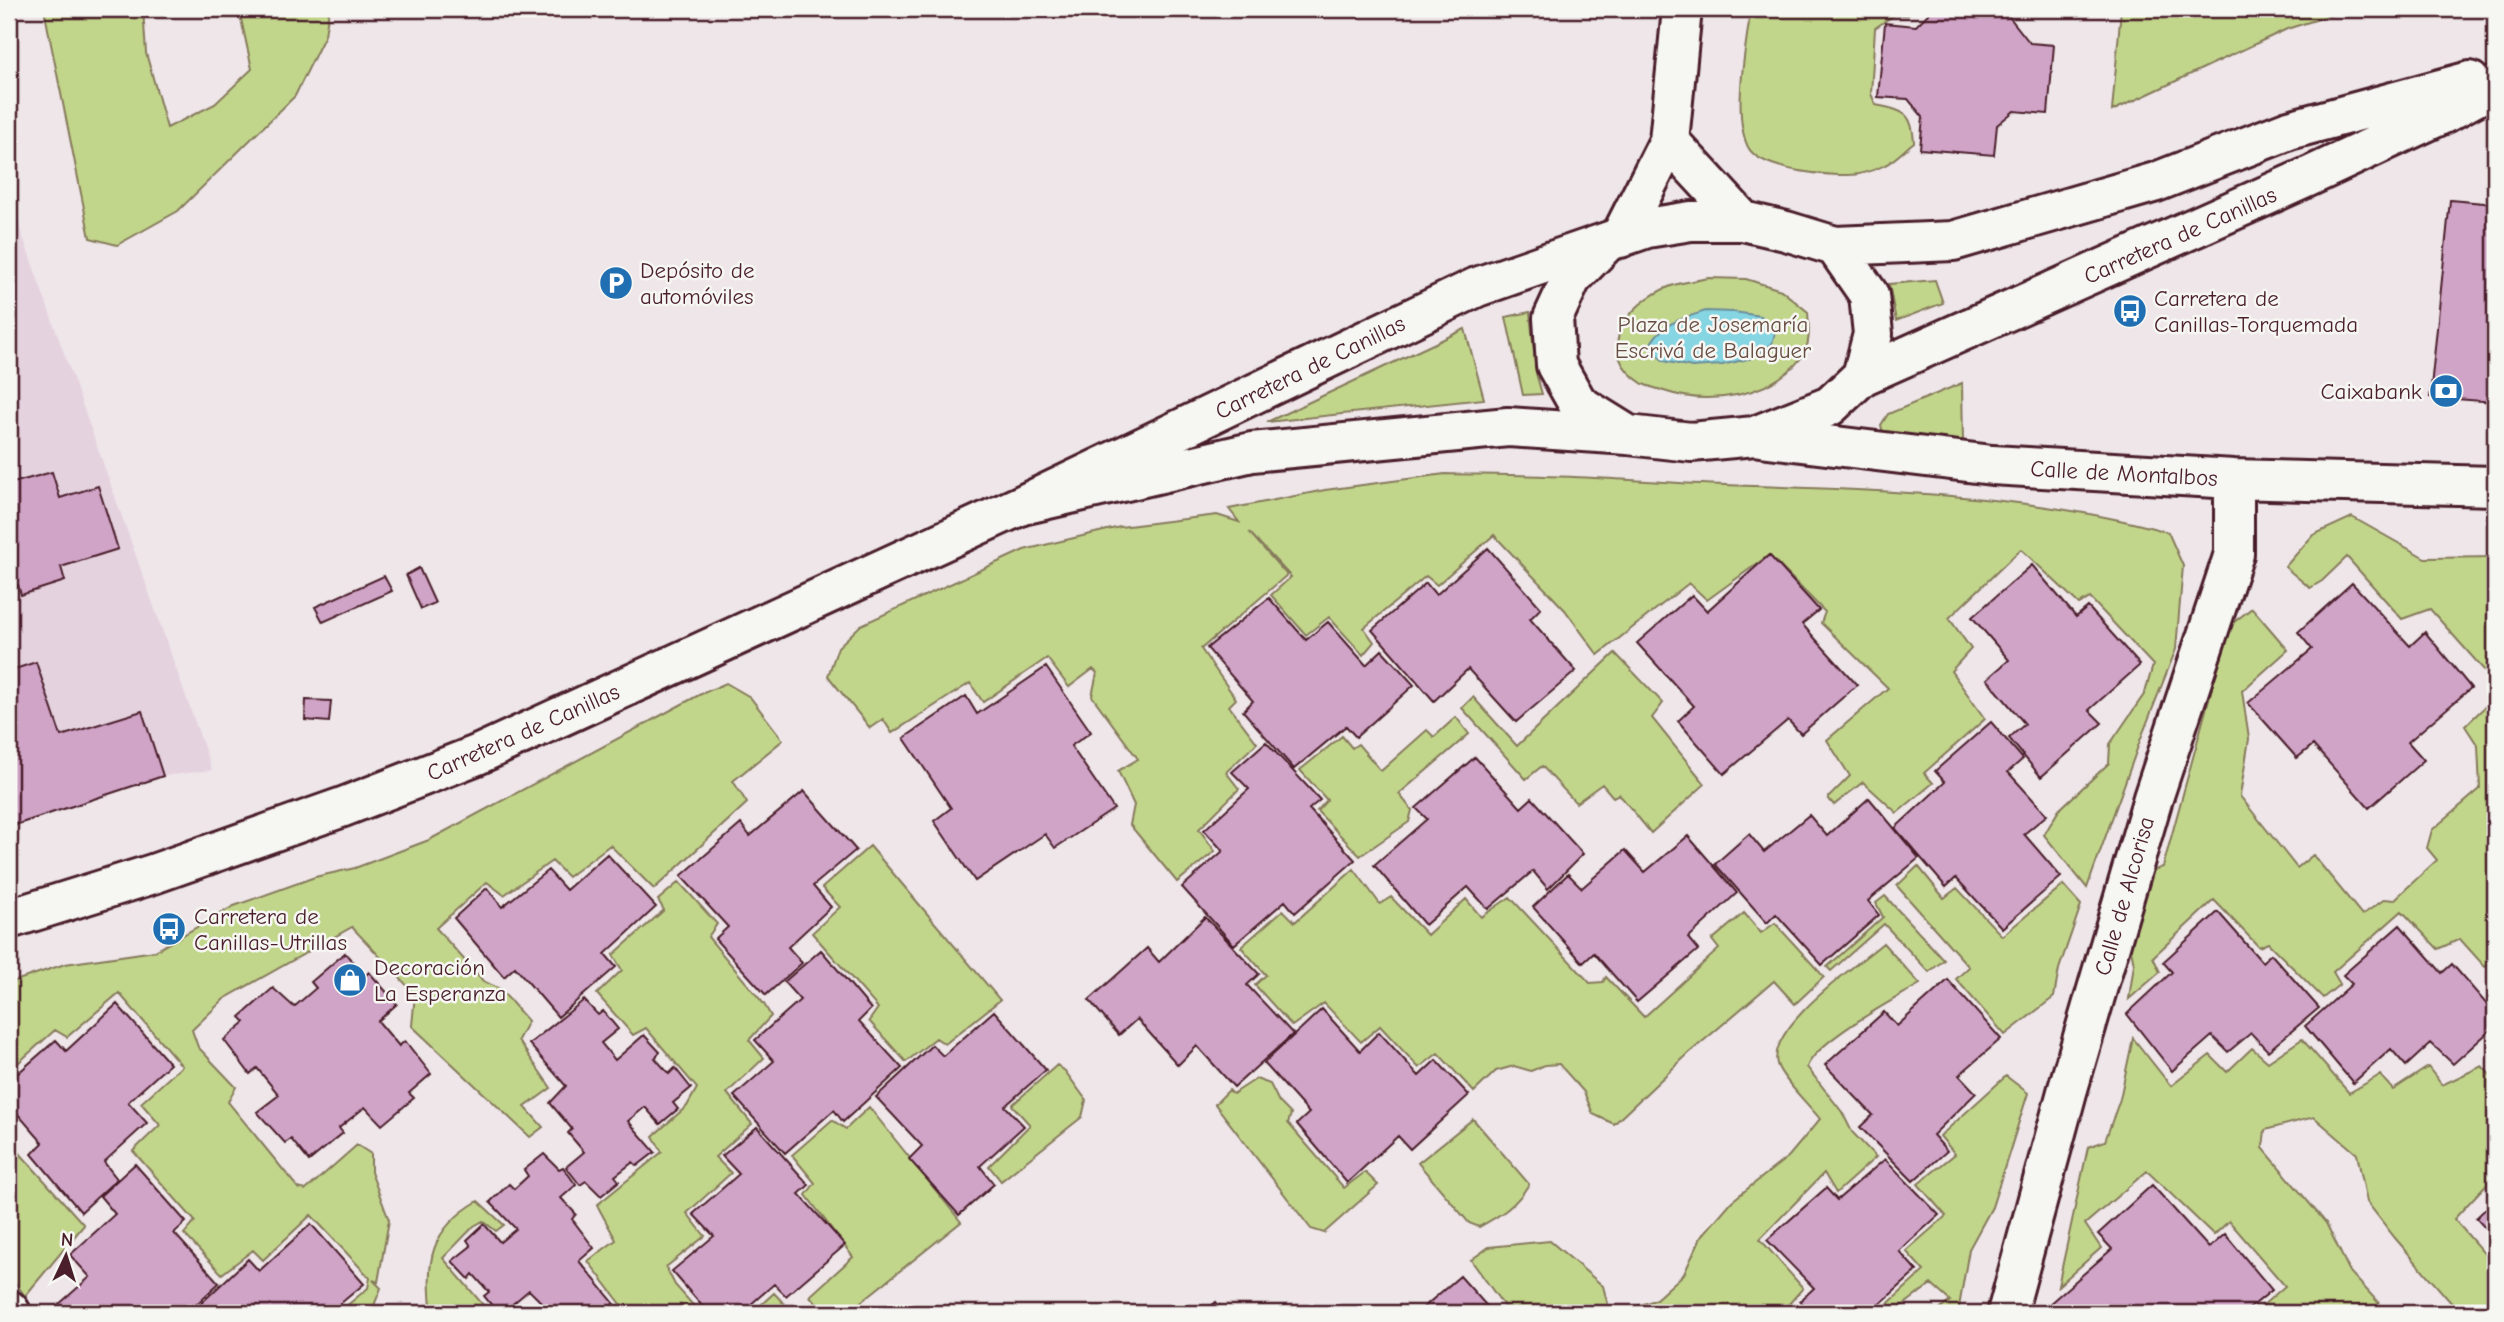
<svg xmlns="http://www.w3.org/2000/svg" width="2504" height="1322" viewBox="0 0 2504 1322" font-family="'Comic Neue',sans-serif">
	<rect width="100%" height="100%" fill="#eee6e9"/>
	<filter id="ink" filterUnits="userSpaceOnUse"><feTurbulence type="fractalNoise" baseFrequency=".0143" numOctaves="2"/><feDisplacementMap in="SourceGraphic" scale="14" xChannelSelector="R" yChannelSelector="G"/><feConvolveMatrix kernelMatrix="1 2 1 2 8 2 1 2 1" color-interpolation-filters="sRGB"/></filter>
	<g filter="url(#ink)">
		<path fill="#e5d2df" d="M9,173L21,232L212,770L163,776L9,827Z"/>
		<path fill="#c2d68b" stroke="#867a5b" stroke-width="2" d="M44,9H143L146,53L167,128L215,104L252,69L241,19L243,9H329L325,35L295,96L178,211L117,245L90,238Z
			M1751,9H1913L1908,15H1894L1875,28L1871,94L1876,105C1903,111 1912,111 1914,142C1905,149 1895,160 1885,165C1878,169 1867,172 1859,174C1836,178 1760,171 1748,147C1732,114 1746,45 1751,9Z
			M2121,9H2350L2287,29L2112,111Z
			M1708,278L1746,279L1781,290L1808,312C1809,327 1811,346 1801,358C1771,397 1708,406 1664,391C1657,388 1649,387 1643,384C1591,351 1627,303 1671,286C1682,282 1696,281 1708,278Z
			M1935,280L1943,303L1896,321L1889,284Z
			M1530,312L1536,373L1542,394L1523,395L1506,317Z
			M1465,329L1484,399L1267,422Z
			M1962,383L1963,443L1884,437L1881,425L1888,414Z
			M1445,474C1495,475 1544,475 1594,478C1638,480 1682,484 1726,485C1870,490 2028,493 2168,532L2183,566L2176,649L2141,738L2087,888L2044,835L2059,810L2109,763L2110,744L2145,693L2153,665L2090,598L2079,604L2021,549L1949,618L1971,649L1951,671L1985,719L1924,773L1933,783L1897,813L1863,782L1834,805L1828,798L1850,776L1827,740L1888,688L1821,623L1825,612L1769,555L1707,600L1689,583L1598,655L1565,610L1494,535L1437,585L1426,576L1364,628L1374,642L1363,655L1329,617L1306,635L1271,595L1291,577L1249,532L1287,575L1201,649L1236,699L1229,706L1257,743L1226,772L1239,789L1199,829L1215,851L1177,882L1130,825L1134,805L1118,771L1138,759L1092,696L1097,673L1093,669L1069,687L1047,658L983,702L970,683L892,733L883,719L870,728L828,676L838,647L861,625L1024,550L1120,527L1217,515L1239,522L1229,509L1325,490Z
			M2352,517L2425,558L2495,557V676L2492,679L2430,609L2402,619L2347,557L2322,581L2310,588L2285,567L2313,535Z
			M2252,608L2288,650L2242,691L2249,739L2240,796L2297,868L2313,855L2362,915L2385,899L2394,900L2437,860L2427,848L2432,830L2480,789L2478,746L2465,726L2495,697V847L2488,853L2495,863V959L2485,967L2460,939L2438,949L2402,911L2333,972L2340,984L2323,998L2268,943L2259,947L2214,900L2153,957L2160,972L2129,999L2134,964L2127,930L2149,872L2163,867L2229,626Z
			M1615,653L1663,703L1652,718L1705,784L1651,833L1619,794L1613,797L1602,784L1576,803L1542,766L1526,779L1462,708L1473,697L1517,746Z
			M726,683L750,697L783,740L733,781L747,803L654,889L610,845L568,877L552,861L504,895L487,882L436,928L483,981L500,989L528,1021L518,1040L551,1088L525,1107L543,1127L530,1137L412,1026L415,994L352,927L224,999L192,1030L198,1047L236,1087L228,1102L298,1188L306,1190L357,1145L371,1154V1172L389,1220L378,1282L373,1280L381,1288L371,1313H338L368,1288L370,1278L311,1215L263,1260L253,1250L222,1274L184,1234L195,1221L133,1151L160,1125L141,1103L182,1066L119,993L67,1037L55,1030L9,1071V983L65,964L155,951L234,906L315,877L355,868L429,840L699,695Z
			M1456,717L1469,734L1399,794L1412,810L1409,822L1360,856L1317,811L1327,800L1300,770L1342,736L1352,748L1358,744L1381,771L1427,730L1434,737Z
			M870,846L1000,1000L945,1044L936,1038L906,1062L869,1021L878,1008L812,933L840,907L822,888Z
			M1918,866L1944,898L1957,888L2002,936L2063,885L2081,905L2059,969L2054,997L2005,1035L1956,979L1969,967L1897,886Z
			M1354,869L1380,904L1391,897L1427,935L1466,899L1481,917L1510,897L1590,983L1603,982L1606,977L1644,1017L1719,949L1712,940L1744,913L1761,933L1775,923L1824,977L1795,1004L1774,981L1689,1053L1614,1124L1593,1114L1584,1092L1559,1064L1545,1065L1531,1071L1514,1066L1496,1071L1474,1092L1438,1053L1419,1068L1380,1026L1361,1042L1324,1003L1292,1026L1255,985L1266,975L1241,947L1283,910L1295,922Z
			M679,882L717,924L708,937L764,1004L771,1016L749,1040L764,1058L727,1093L752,1124L715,1157L731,1173L687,1213L705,1236L666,1267L675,1285L700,1313H609L621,1304L588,1261L616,1240L597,1205L662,1152L653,1136L687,1106L697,1088L646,1028L633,1035L597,994L622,970L613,955L664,910L658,900Z
			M1885,896L1944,960L1929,972L1884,924L1831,971L1827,967L1883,917L1876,903Z
			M1883,943L1920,984C1894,1000 1817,1040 1807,1067L1842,1112L1852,1132L1876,1157L1836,1193L1824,1173L1760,1239L1803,1288L1788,1305L1794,1313H1618L1655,1300L1684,1274L1701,1237L1732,1201L1789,1156L1820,1119C1810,1106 1781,1078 1777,1064C1767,1027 1856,966 1883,943Z
			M2133,1038L2171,1086L2210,1055L2227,1072L2252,1048L2268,1062L2302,1039L2349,1093L2380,1075L2393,1090L2428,1067L2442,1085L2482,1066L2495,1080V1175L2454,1219L2495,1266V1313H2460L2395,1238L2367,1202L2357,1154L2314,1117L2265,1130L2263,1148L2326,1223L2350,1272L2388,1313H2254L2285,1286L2229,1221L2214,1235L2147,1171L2085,1224L2101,1248L2058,1286L2088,1147L2105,1141L2120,1099Z
			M1057,1065L1065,1071L1086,1100L1082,1117L1001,1181L989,1166L1030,1125L1012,1105Z
			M2006,1076L2028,1093L1992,1207L1969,1249L1958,1313H1936L1950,1301L1931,1284L1893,1313H1883L1881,1310L1924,1271L1906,1251L1946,1216L1918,1184L1955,1154L1940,1136Z
			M1256,1079L1270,1084L1279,1102L1291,1114L1288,1123L1344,1188L1365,1172L1378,1185L1324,1233L1311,1229L1215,1104L1229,1090L1233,1094Z
			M869,1107L961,1222L847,1313H824L810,1296L853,1257L806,1195L815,1183L792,1155L832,1120L846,1129Z
			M1473,1119L1529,1184C1516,1206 1501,1215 1479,1227L1469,1223L1418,1163Z
			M9,1141L84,1225L25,1296L9,1274Z
			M478,1201L504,1225L496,1231L483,1221L474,1226L443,1258L490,1313H432C425,1262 430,1229 478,1201Z
			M1550,1241L1603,1286L1610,1313H1509L1471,1260L1489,1247Z
			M774,1293L793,1313H752Z"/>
		<path fill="#85d5e2" stroke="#6d8c99" stroke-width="2" d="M1706,311L1734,312L1761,316L1776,329L1772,344L1752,358L1722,365L1692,367L1664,361L1649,348C1658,324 1683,318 1706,311Z"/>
		<path fill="#d0a4c7" stroke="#4a1f2b" stroke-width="2" d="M1933,9H2003L2030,43L2054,45L2048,114L2014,111L1997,125L1994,155L1920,149L1923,117L1908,99L1878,97L1885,23L1916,26Z
			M2450,200L2495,204V402L2430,397Z
			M52,472L60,498L98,486L118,549L61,567L65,581L21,595L18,585L9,588V484Z
			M1488,548L1541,608L1530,619L1576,671L1516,722L1468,669L1434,701L1372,630L1426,583L1436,595Z
			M1769,555L1819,610L1802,624L1857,685L1801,734L1788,720L1724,774L1678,721L1694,706L1637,643L1692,595L1707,611Z
			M2032,565L2076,617L2088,607L2140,665L2089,710L2102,723L2041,777L2009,738L2025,724L1987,679L2009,660L1972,617Z
			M419,568L435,603L421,609L406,575Z
			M384,576L392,591L323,622L315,607Z
			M2352,583L2410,646L2425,632L2471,688L2408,742L2424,760L2369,808L2313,745L2297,758L2248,703L2312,649L2298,632Z
			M1269,598L1306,640L1328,622L1366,665L1382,650L1414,685L1356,737L1346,726L1294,769L1243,711L1253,701L1207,648Z
			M36,662L61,736L142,711L163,776L9,827V671Z
			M1046,667L1091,732L1071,746L1114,809L1055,848L1045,834L975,881L934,821L951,808L904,738L966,696L977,714Z
			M306,700L331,701L329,722L305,720Z
			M1991,722L2023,759L2008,772L2047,815L2024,834L2061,877L2002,928L1956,878L1946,887L1895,828L1945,782L1935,771Z
			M1266,742L1320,800L1309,809L1355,860L1295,913L1285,901L1234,945L1182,887L1223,851L1204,830L1249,789L1232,772Z
			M1475,757L1521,808L1532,798L1583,854L1548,889L1533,871L1488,909L1468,887L1425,925L1374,865L1427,819L1416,808Z
			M804,791L856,850L813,886L831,907L788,947L802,963L766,995L715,939L728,927L681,876L741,824L750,836Z
			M1869,798L1919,858L1868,901L1879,915L1822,965L1776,914L1767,923L1715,864L1749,834L1764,852L1809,815L1827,836Z
			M1688,836L1737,893L1688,938L1698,950L1637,1002L1594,953L1583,963L1533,907L1568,874L1582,888L1625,850L1645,872Z
			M607,854L656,907L605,954L616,967L558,1017L515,967L504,977L454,918L487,888L502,907L548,870L566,890Z
			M2218,912L2262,962L2271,954L2319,1008L2268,1051L2251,1033L2228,1052L2212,1036L2172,1071L2127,1014L2172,972L2163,962Z
			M1205,917L1259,974L1247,985L1293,1034L1234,1087L1197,1046L1178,1065L1137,1019L1119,1035L1089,1000L1147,948L1159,962Z
			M2400,925L2442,973L2452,964L2495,1014V1026L2453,1064L2431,1043L2406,1066L2391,1049L2353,1083L2305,1026L2352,984L2343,975Z
			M821,950L871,1009L859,1021L902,1068L843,1122L834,1110L785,1153L734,1096L774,1061L755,1040L800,1000L784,982Z
			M345,953L365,976L369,972L397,1004L378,1021L399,1046L405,1041L431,1074L409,1093L414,1098L382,1125L365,1107L339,1128L343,1133L309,1161L291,1139L285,1143L257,1112L279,1095L257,1068L250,1074L224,1040L245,1022L240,1017L273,988L294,1007L316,988L311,982Z
			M1948,980L2001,1039L1959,1075L1976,1093L1933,1135L1947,1151L1913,1181L1860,1127L1873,1115L1825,1065L1884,1012L1897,1026Z
			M584,1000L598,1015L603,1011L618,1029L601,1043L615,1060L644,1035L660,1052L655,1058L669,1074L675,1068L691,1088L673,1103L678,1109L660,1124L645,1107L628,1121L655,1152L637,1166L633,1162L615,1176L619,1181L601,1196L586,1181L580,1185L566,1167L584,1152L568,1133L572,1129L550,1103L566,1086L529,1044Z
			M117,1004L170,1064L128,1102L147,1123L104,1162L117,1179L81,1212L32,1154L43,1143L9,1104V1081L56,1040L66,1051Z
			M1322,1009L1360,1051L1379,1032L1419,1076L1436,1060L1469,1095L1410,1149L1398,1136L1347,1183L1297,1124L1309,1113L1264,1063Z
			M994,1011L1046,1070L1005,1106L1024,1126L980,1166L994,1184L959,1215L909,1159L922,1146L876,1097L932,1045L943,1056Z
			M757,1127L809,1185L799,1194L845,1245L786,1296L774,1284L741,1313H708L672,1271L714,1236L693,1214L739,1174L722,1156Z
			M544,1154L559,1169L563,1167L576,1185L561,1198L576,1214L572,1219L594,1248L579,1261L614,1303L602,1313H534L544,1305L529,1290L502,1313H498L484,1296L489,1292L473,1274L469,1279L452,1261L471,1246L467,1240L484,1224L500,1242L516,1229L490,1202L509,1184L514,1189L528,1176L524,1170Z
			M1885,1159L1939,1215L1899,1251L1917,1271L1872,1311L1875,1313H1812L1800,1301L1814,1288L1767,1240L1826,1188L1837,1200Z
			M135,1164L186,1222L174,1233L219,1283L187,1313H49L90,1277L70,1255L115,1214L100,1196Z
			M2152,1185L2209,1248L2225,1234L2272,1290L2244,1313H2055L2048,1305L2112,1249L2098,1234Z
			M2495,1200V1239L2476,1218Z
			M311,1224L364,1284L329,1313L192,1312L248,1259L259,1271Z
			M1460,1276L1493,1313H1417Z
			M1216,1302L1226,1313H1203Z"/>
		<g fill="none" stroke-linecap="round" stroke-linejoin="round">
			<g stroke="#4a1f2b" stroke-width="44">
				<path id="minor" d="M1669,141L1682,9
					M1620,238L1669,141L1743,221
					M1603,246L1571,279L1553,318L1556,365L1578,404L1623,432
					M1835,246L1953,241L2156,182L2289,130L2470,81
					M1862,376L2308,177L2447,112L2495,86
					M1760,437L1992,465L2234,479L2495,486
					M9,919L153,874L343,807L477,755L1022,505L1477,287L1647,228L1691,221H1743L1786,231L1835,246L1869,295L1873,334L1862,376L1830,406L1755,436L1691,442L1628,435L1508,427L1252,452L1022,505
					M9,1310L11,1313
					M2007,1313L2067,1092L2153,798L2234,554V479"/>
			</g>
			<use href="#minor" stroke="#f6f6f2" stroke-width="38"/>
		</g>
	</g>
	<defs>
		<g id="parking-disc" transform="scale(1.75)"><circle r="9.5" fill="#1f6fb2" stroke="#f6f6f2"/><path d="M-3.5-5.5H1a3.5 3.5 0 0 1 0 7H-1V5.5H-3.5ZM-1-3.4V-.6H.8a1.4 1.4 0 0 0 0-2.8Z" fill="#fff"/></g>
		<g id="bus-disc" transform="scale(1.75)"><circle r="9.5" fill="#1f6fb2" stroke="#f6f6f2"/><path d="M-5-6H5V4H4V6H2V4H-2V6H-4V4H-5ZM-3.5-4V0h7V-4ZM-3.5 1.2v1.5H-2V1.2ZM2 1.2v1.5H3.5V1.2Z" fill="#fff"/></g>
		<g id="bank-disc" transform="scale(1.75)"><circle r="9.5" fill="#1f6fb2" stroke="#f6f6f2"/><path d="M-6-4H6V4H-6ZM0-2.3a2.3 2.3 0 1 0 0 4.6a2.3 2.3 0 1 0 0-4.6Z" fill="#fff"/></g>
		<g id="shop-disc" transform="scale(1.75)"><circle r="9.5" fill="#1f6fb2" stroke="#f6f6f2"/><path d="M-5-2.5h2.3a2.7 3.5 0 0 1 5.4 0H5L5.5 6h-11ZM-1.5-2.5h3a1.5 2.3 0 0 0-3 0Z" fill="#fff"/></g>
	</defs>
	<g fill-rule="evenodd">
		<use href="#parking-disc" x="616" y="283"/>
		<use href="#bus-disc" x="2130" y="311"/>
		<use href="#bank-disc" x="2446" y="391"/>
		<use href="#bus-disc" x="169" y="929"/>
		<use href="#shop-disc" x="350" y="980"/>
	</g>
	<g text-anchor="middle" stroke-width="5" stroke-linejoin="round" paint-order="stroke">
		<g font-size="23" fill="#4a1f2b" stroke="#f6f6f2">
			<text transform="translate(2180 235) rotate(-24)" y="8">Carretera de Canillas</text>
			<text transform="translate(1310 367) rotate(-26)" y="8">Carretera de Canillas</text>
			<text transform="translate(2124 473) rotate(3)" y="8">Calle de Montalbos</text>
			<text transform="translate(523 732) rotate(-24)" y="8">Carretera de Canillas</text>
			<text transform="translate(2124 896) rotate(-74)" y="8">Calle de Alcorisa</text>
		</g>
		<g font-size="23" fill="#4a1f2b" stroke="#f6f6f2" text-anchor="start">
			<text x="640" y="278">Depósito de<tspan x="640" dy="26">automóviles</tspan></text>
			<text x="2154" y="306">Carretera de<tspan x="2154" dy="26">Canillas-Torquemada</tspan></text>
			<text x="2422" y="399" text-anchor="end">Caixabank</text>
			<text x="194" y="924">Carretera de<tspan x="194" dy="26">Canillas-Utrillas</tspan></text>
			<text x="374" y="975">Decoración<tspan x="374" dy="26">La Esperanza</tspan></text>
		</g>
		<g font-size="23" fill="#684d43" stroke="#f6f6f2">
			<text x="1713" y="332">Plaza de Josemaría<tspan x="1713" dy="26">Escrivá de Balaguer</tspan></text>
		</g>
	</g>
	<rect width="2504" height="1322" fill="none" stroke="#f6f6f2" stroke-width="35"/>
	<rect x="18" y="18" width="2469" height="1287" fill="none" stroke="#4a1f2b" stroke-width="2.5" filter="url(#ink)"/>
	<g transform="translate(66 1256) rotate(4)" stroke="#f6f6f2" stroke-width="5" paint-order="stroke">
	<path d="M0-5L12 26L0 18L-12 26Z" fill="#4a1f2b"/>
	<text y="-10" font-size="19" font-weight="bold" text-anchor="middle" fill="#4a1f2b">N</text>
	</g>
</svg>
